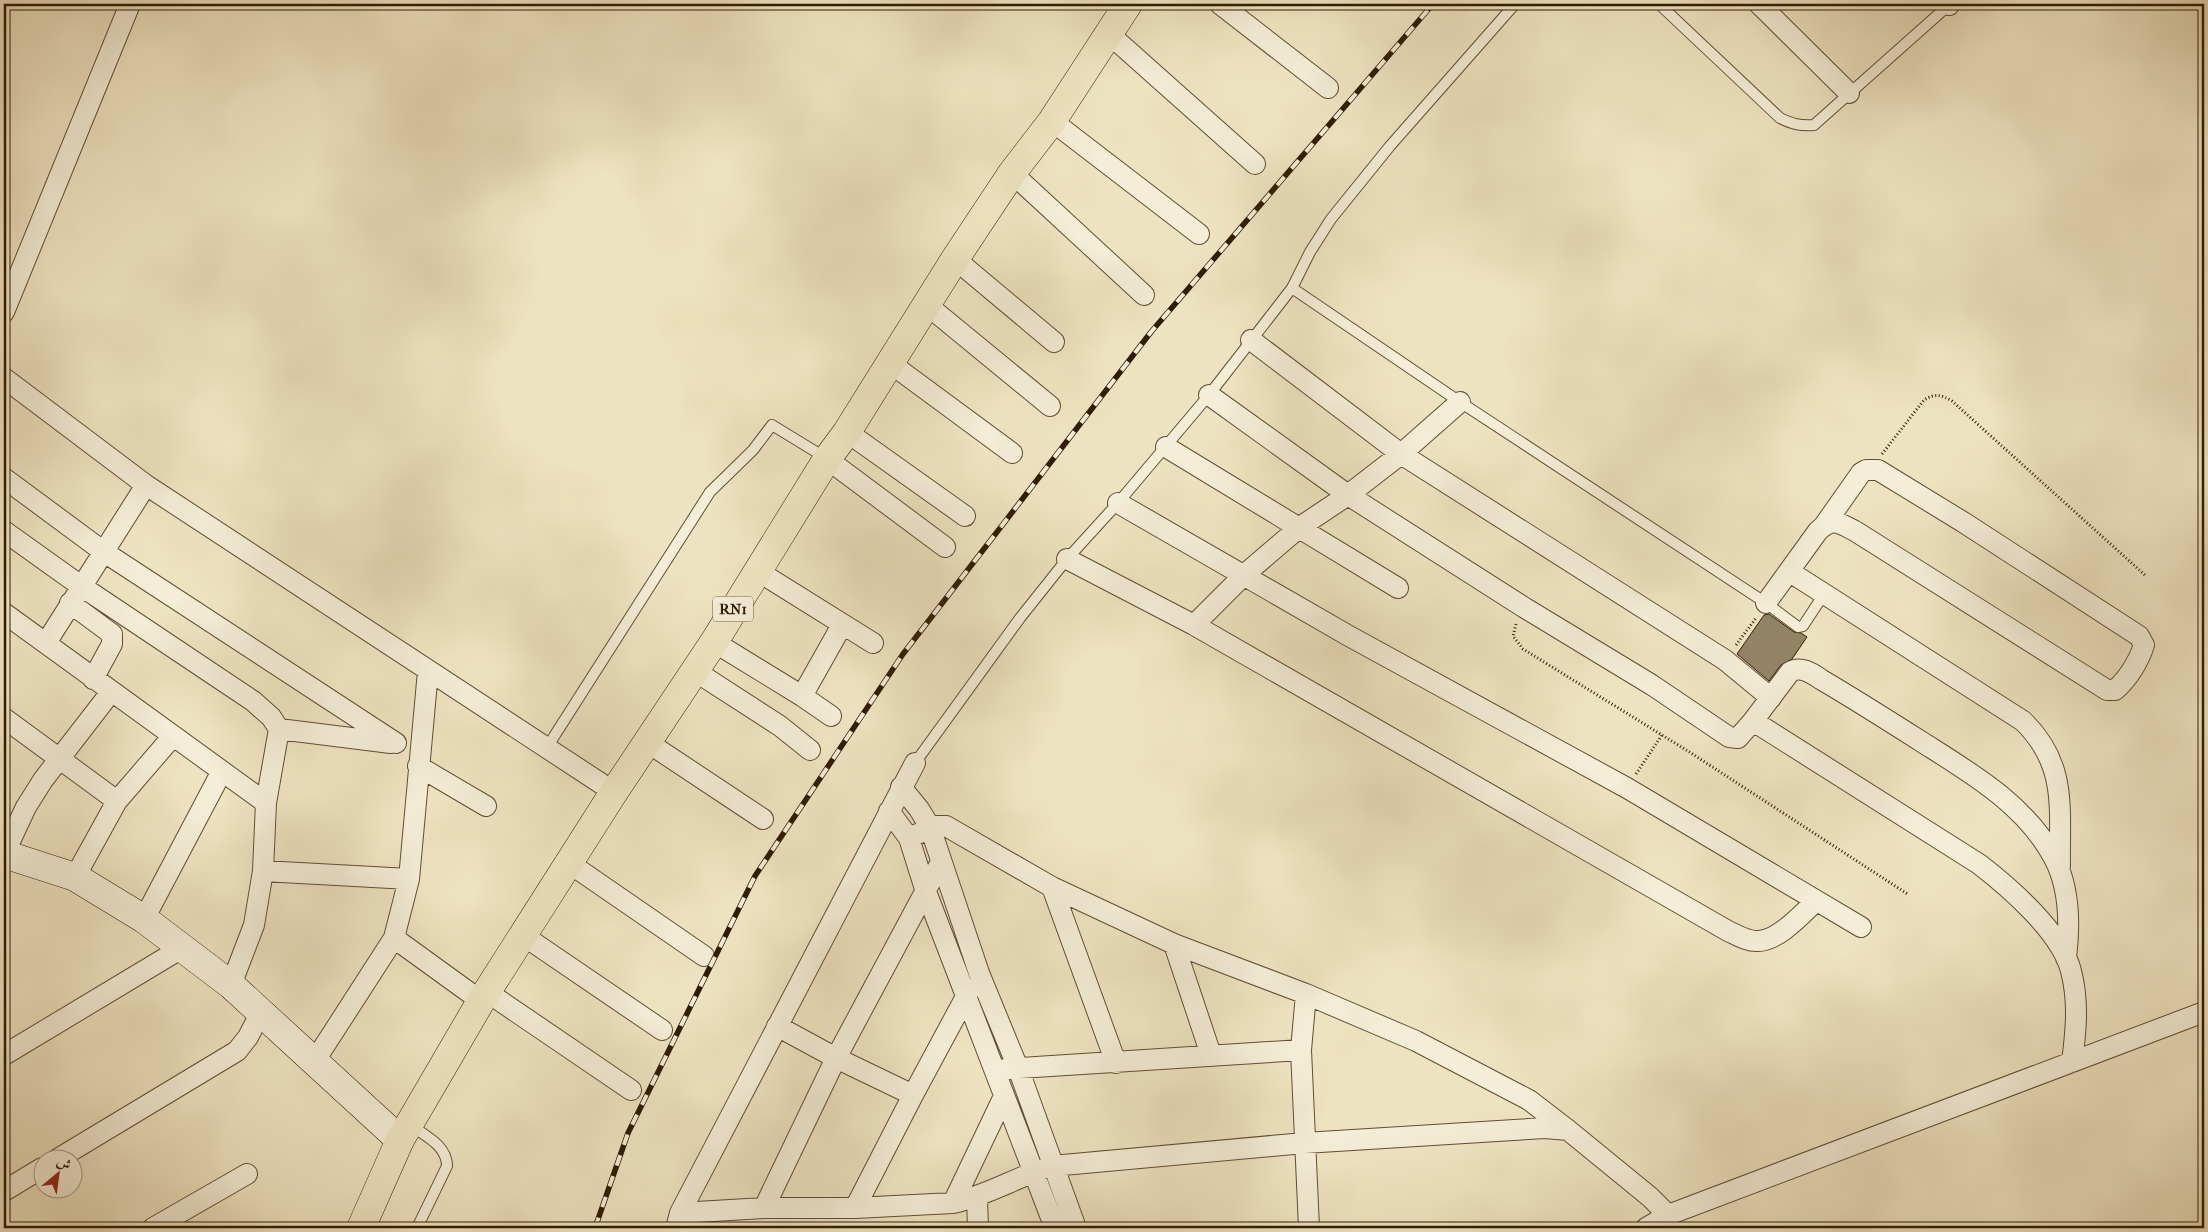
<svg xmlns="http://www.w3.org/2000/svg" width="2208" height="1232" viewBox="0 0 2208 1232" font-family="'IM FELL French Canon',Amiri,serif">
	<rect width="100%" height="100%" fill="#eee3c1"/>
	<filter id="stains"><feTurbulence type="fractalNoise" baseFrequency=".004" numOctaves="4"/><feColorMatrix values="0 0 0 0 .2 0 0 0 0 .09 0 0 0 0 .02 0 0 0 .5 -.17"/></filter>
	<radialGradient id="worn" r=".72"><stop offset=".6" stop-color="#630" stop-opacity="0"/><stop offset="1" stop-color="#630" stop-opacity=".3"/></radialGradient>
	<path fill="#938366" stroke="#301c04" d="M1769,614L1794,632L1801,633L1807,637L1792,659L1781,665L1769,681L1737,654L1764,615Z"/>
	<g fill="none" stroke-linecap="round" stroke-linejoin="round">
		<g stroke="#604e33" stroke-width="12">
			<path id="lane" d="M1659,4L1780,118C1792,124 1800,126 1814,125L1950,4
				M1292,288L1460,402L1766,603L1798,627L1803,626L1824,594
				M546,749L710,492L753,450L772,425L826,458
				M915,763L1020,618L1067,559L1118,503L1209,395L1292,288L1310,252L1331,219L1390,146L1515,4
				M409,1124C425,1136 447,1145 447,1166L417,1228"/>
		</g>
		<g stroke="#604e33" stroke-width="22">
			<path id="street" d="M1220,4L1328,88
				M1759,4L1849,93
				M1947,4L1949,5
				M1108,33L1255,164
				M1052,121L1199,234
				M1012,173L1144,295
				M955,259L1054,342
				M927,305L1050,406
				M4,312L130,4
				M1251,340L1401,454L1725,660L1771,698
				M890,363L1012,453
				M4,378L146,485L614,792
				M1209,395L1348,495L1525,608L1652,685L1729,737L1738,738L1753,721L1790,672C1801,665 1813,674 1822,680C1856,700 1889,721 1922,742C1971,773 2026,805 2054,858C2070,888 2070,926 2066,958
				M847,432L965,516
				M1166,447L1398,588
				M827,459L945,547
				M4,478L104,552L396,743
				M1118,503L1349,636L1627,788L1861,927
				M4,531L81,586L253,701L271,717L279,729
				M1067,559L1194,625L1728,931C1737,935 1748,942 1758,941C1778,941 1802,914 1816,901
				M756,570L873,643
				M1790,572L2023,721C2068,765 2059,808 2060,866
				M70,603L112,634V644L93,679
				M1766,603L1818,531C1833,517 1839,523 1855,531L2107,690H2115C2128,679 2139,661 2144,645L2139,636L1963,522L1878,470H1866L1861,473L1823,527
				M4,613L266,803
				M1194,625L1245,574L1300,527L1348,495L1401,454L1460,402
				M714,642L802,696
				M46,643L146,485
				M695,671L780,726L810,750
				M831,716L802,696L842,625
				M4,718L117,801L75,877
				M1753,721L1979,864C2009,887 2062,933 2071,971C2079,1002 2076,1031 2072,1062
				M647,742L763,819
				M418,766L486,806
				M901,787L919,809L930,827L979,973L1018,1068L1076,1228
				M117,801L173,736
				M889,811L909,838L925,889L1055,1228
				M909,838L935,826H946L1052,887L1174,944L1306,994L1301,1050L1309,1228
				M4,854L26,807L43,780L111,692
				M569,863L704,956
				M263,871L266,803L279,729L391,743
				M1052,887L1116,1063
				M144,919L222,771
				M524,936L662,1030
				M394,938L481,1001
				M1174,944L1211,1055
				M231,985L254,925L263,871L409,879
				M487,992L631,1090
				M1306,994L1416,1041L1529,1100L1568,1130
				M777,1026L836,1058L913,1095L970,989
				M4,1055L182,948
				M314,1062L394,938L409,879L428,671
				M1005,1069L1301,1050
				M1004,1096L953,1203C989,1195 1018,1176 1052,1166L1304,1143L1545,1128L1568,1130L1650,1197L1668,1215
				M56,1160L237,1051L248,1037L261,1012
				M4,1191L42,1168
				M977,1198L978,1228
				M764,1208H855L953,1203
				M855,1208L913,1095
				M680,1213L764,1208L836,1058L941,862
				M153,1228L247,1174
				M676,1228L680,1213L915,763
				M1646,1228L1668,1215L2204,1012"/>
		</g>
		<g stroke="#301c04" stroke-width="29">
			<path id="secondary" d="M4,854L75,877L144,919L231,985L400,1140"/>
		</g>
		<g stroke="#301c04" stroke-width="29">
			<path id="primary" d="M361,1228L400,1140L481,1001L614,792L714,642L827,459L847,432L955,259L1012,173L1052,121L1128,4"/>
		</g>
		<path stroke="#301c04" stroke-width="3" stroke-dasharray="1 2.5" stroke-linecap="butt" d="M1882,454L1924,400C1935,393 1942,395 1952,401L2146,576
			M1516,624L1513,636L1523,649L1691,753L1909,895
			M1736,645L1756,618
			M1636,774L1662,735"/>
		<use href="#lane" stroke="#f4edd7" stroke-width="10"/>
		<use href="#street" stroke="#f4edd7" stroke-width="20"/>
		<use href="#secondary" stroke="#f4edd7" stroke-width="28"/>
		<use href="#primary" stroke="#eee3c1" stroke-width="28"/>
		<g stroke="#301c04" stroke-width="5.5">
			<path id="rail" d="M595,1228L628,1133L755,876L903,654L1151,332L1433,4"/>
		</g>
		<use href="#rail" stroke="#f4edd7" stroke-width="4" stroke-dasharray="11" stroke-linecap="butt"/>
	</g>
	<g text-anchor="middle" stroke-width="4.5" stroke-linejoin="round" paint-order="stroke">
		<rect fill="#f4edd7" stroke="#6b5b43" stroke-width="1" x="713" y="596.5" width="40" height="25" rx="4"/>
		<g font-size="15" font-weight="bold" fill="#301c04">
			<text x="733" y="614">RN1</text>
		</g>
	</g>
	<rect width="2208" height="1232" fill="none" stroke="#eee3c1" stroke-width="20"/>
	<rect x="5" y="5" width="2198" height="1222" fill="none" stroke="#301c04" stroke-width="2.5"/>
	<rect x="10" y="10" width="2188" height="1212" fill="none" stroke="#301c04"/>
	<g transform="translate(58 1174) rotate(29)"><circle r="24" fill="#f4edd7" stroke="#a69983"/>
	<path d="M0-4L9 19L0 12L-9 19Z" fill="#8f2418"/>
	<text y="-8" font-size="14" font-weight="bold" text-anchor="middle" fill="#301c04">ش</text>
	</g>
	<rect width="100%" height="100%" filter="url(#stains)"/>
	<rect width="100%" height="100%" fill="url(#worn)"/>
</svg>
